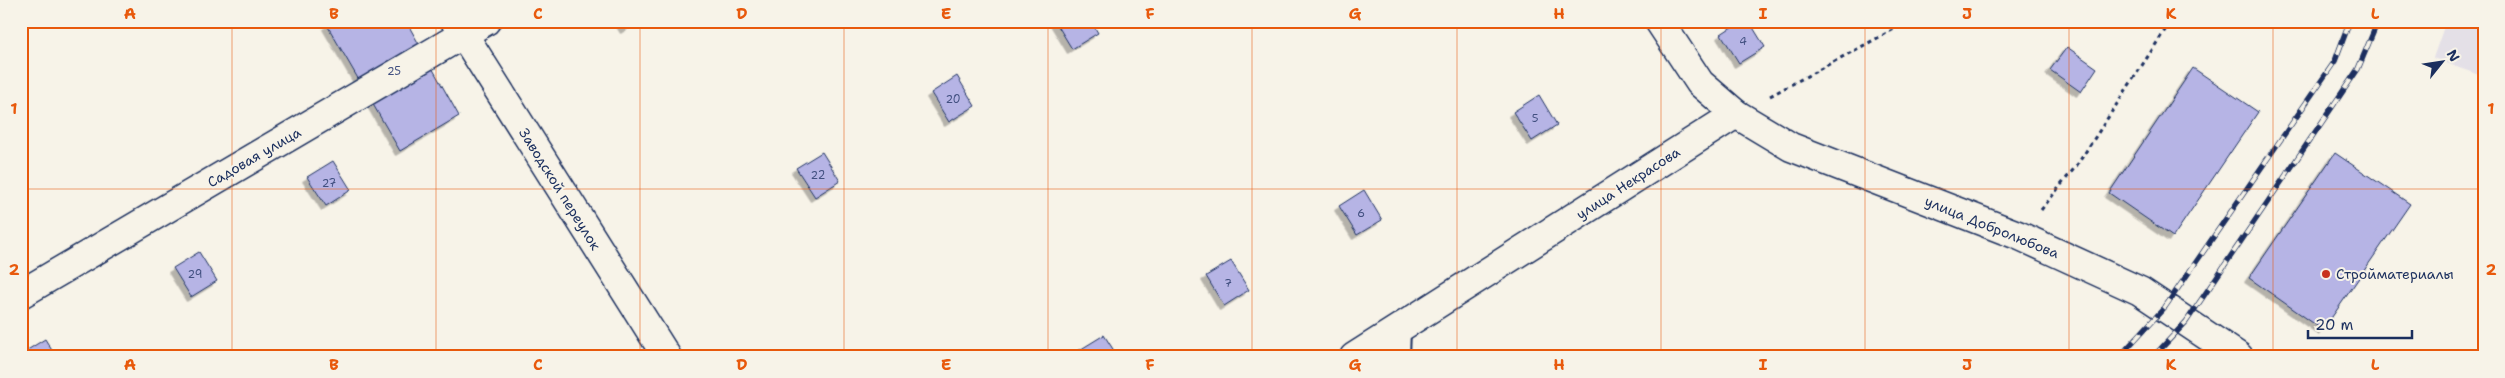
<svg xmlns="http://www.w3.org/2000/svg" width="2505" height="378" viewBox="0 0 2505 378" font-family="'Shantell Sans',sans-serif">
	<defs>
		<filter id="shadow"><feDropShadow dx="-4.5" dy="4.5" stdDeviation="0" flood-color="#0004"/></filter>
	</defs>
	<rect width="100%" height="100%" fill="#f7f3e8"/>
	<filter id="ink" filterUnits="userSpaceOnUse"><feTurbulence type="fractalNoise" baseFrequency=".02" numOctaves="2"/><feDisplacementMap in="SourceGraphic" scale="10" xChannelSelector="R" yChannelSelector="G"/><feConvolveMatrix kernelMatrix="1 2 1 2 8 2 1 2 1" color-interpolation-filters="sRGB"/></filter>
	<g filter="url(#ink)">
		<path fill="#e4e0e7" d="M2446,21H2484V77L2433,58Z"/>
		<path fill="#b6b4e5" stroke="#1b2f5e" filter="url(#shadow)" d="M334,21H406L459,116L400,151L327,25Z
			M620,21H638L625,29Z
			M1055,21H1091L1098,33L1072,49Z
			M1741,21H1749L1765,47L1739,63L1721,34Z
			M2067,47L2097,68L2081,92L2050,70Z
			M2193,68L2258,112L2173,237L2109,193Z
			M957,76L975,106L949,122L931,93Z
			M1539,95L1557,125L1532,141L1513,112Z
			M822,152L840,181L815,197L796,168Z
			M2335,153L2410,204L2323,330L2249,278Z
			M333,161L351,190L326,206L307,177Z
			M1364,190L1382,220L1357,235L1339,206Z
			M199,252L217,281L191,297L173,268Z
			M1231,261L1249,290L1224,306L1206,276Z
			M1104,335L1118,357H1082L1078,351Z
			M45,339L56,357H21V354Z"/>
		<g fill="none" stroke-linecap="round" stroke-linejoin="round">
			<g stroke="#1b2f5e" stroke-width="24">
				<path id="service" d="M1399,357L1400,329"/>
			</g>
			<g stroke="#1b2f5e" stroke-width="31">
				<path id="minor" d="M455,21L667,357
					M21,294L486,21"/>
			</g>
			<g stroke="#1b2f5e" stroke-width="31">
				<path id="tertiary" d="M1354,357L1736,114"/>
			</g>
			<g stroke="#1b2f5e" stroke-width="31">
				<path id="secondary" d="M1659,21L1700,83L1736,114L1791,147L2020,236L2140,291L2239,357"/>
			</g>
			<path stroke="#1b2f5e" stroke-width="3" stroke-dasharray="4 4" stroke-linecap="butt" d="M1770,96L1909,21
				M2041,210L2077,165L2171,21"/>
			<use href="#service" stroke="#f7f3e8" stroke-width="20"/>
			<use href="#minor" stroke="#f7f3e8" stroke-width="28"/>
			<use href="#tertiary" stroke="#f7f3e8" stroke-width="28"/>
			<use href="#secondary" stroke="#f7f3e8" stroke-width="28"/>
			<g stroke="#1b2f5e" stroke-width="5.5">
				<path id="rail" d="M2119,357L2165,307L2335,61L2350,21
					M2153,357L2186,322L2358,69L2378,21"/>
			</g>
			<use href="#rail" stroke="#f7f3e8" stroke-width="4" stroke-dasharray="11" stroke-linecap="butt"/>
		</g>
	</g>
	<path fill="none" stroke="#e8590c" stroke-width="1" stroke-opacity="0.55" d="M232,21V357M436,21V357M640,21V357M844,21V357M1048,21V357M1252,21V357M1457,21V357M1661,21V357M1865,21V357M2069,21V357M2273,21V357M21,189H2484"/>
	<circle fill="#c8321e" stroke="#f7f3e8" stroke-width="2" cx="2326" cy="274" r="5"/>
	<g text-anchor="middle" stroke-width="4" stroke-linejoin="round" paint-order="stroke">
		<g font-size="11" fill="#425080">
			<text x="1743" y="45">4</text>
			<text x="394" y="75">25</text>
			<text x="953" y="103">20</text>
			<text x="1535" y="122">5</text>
			<text x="818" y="179">22</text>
			<text x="329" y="187">27</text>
			<text x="1361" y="217">6</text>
			<text x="195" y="278">29</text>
			<text x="1228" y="287">7</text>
		</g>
		<g font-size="14" fill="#1b2f5e" stroke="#f7f3e8">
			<text transform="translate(254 157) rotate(-30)" y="5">Садовая улица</text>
			<text transform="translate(1628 183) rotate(-33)" y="5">улица Некрасова</text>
			<text transform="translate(560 189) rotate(58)" y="5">Заводской переулок</text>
			<text transform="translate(1992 227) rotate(22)" y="5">улица Добролюбова</text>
		</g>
		<g font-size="14" fill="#1b2f5e" stroke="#f7f3e8" text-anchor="start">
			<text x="2336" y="279">Стройматериалы</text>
		</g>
	</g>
	<rect width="2505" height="378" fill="none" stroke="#f7f3e8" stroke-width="55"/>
	<g transform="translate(2442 62) rotate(60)" stroke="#f7f3e8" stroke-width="4" paint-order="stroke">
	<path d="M0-4L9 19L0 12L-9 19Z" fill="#1b2f5e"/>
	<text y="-8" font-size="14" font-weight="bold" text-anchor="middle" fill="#1b2f5e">N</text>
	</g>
	<path d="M2308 330v8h104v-8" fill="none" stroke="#1b2f5e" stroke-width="2.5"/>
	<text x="2315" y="330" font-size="15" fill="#1b2f5e" stroke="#f7f3e8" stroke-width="4" paint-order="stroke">20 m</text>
	<rect x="28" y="28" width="2450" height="322" fill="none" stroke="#e8590c" stroke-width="2"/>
	<g font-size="16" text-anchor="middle" font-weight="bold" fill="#e8590c">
		<text x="130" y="19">A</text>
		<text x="334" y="19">B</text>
		<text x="538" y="19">C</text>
		<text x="742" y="19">D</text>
		<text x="946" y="19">E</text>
		<text x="1150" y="19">F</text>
		<text x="1355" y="19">G</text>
		<text x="1559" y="19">H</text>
		<text x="1763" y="19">I</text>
		<text x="1967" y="19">J</text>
		<text x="2171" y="19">K</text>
		<text x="2375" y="19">L</text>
		<text x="14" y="114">1</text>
		<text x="2491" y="114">1</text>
		<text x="14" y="275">2</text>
		<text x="2491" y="275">2</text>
		<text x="130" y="370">A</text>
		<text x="334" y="370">B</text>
		<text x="538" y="370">C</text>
		<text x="742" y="370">D</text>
		<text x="946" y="370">E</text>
		<text x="1150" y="370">F</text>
		<text x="1355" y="370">G</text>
		<text x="1559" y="370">H</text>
		<text x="1763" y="370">I</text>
		<text x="1967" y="370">J</text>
		<text x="2171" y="370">K</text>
		<text x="2375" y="370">L</text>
	</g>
</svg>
